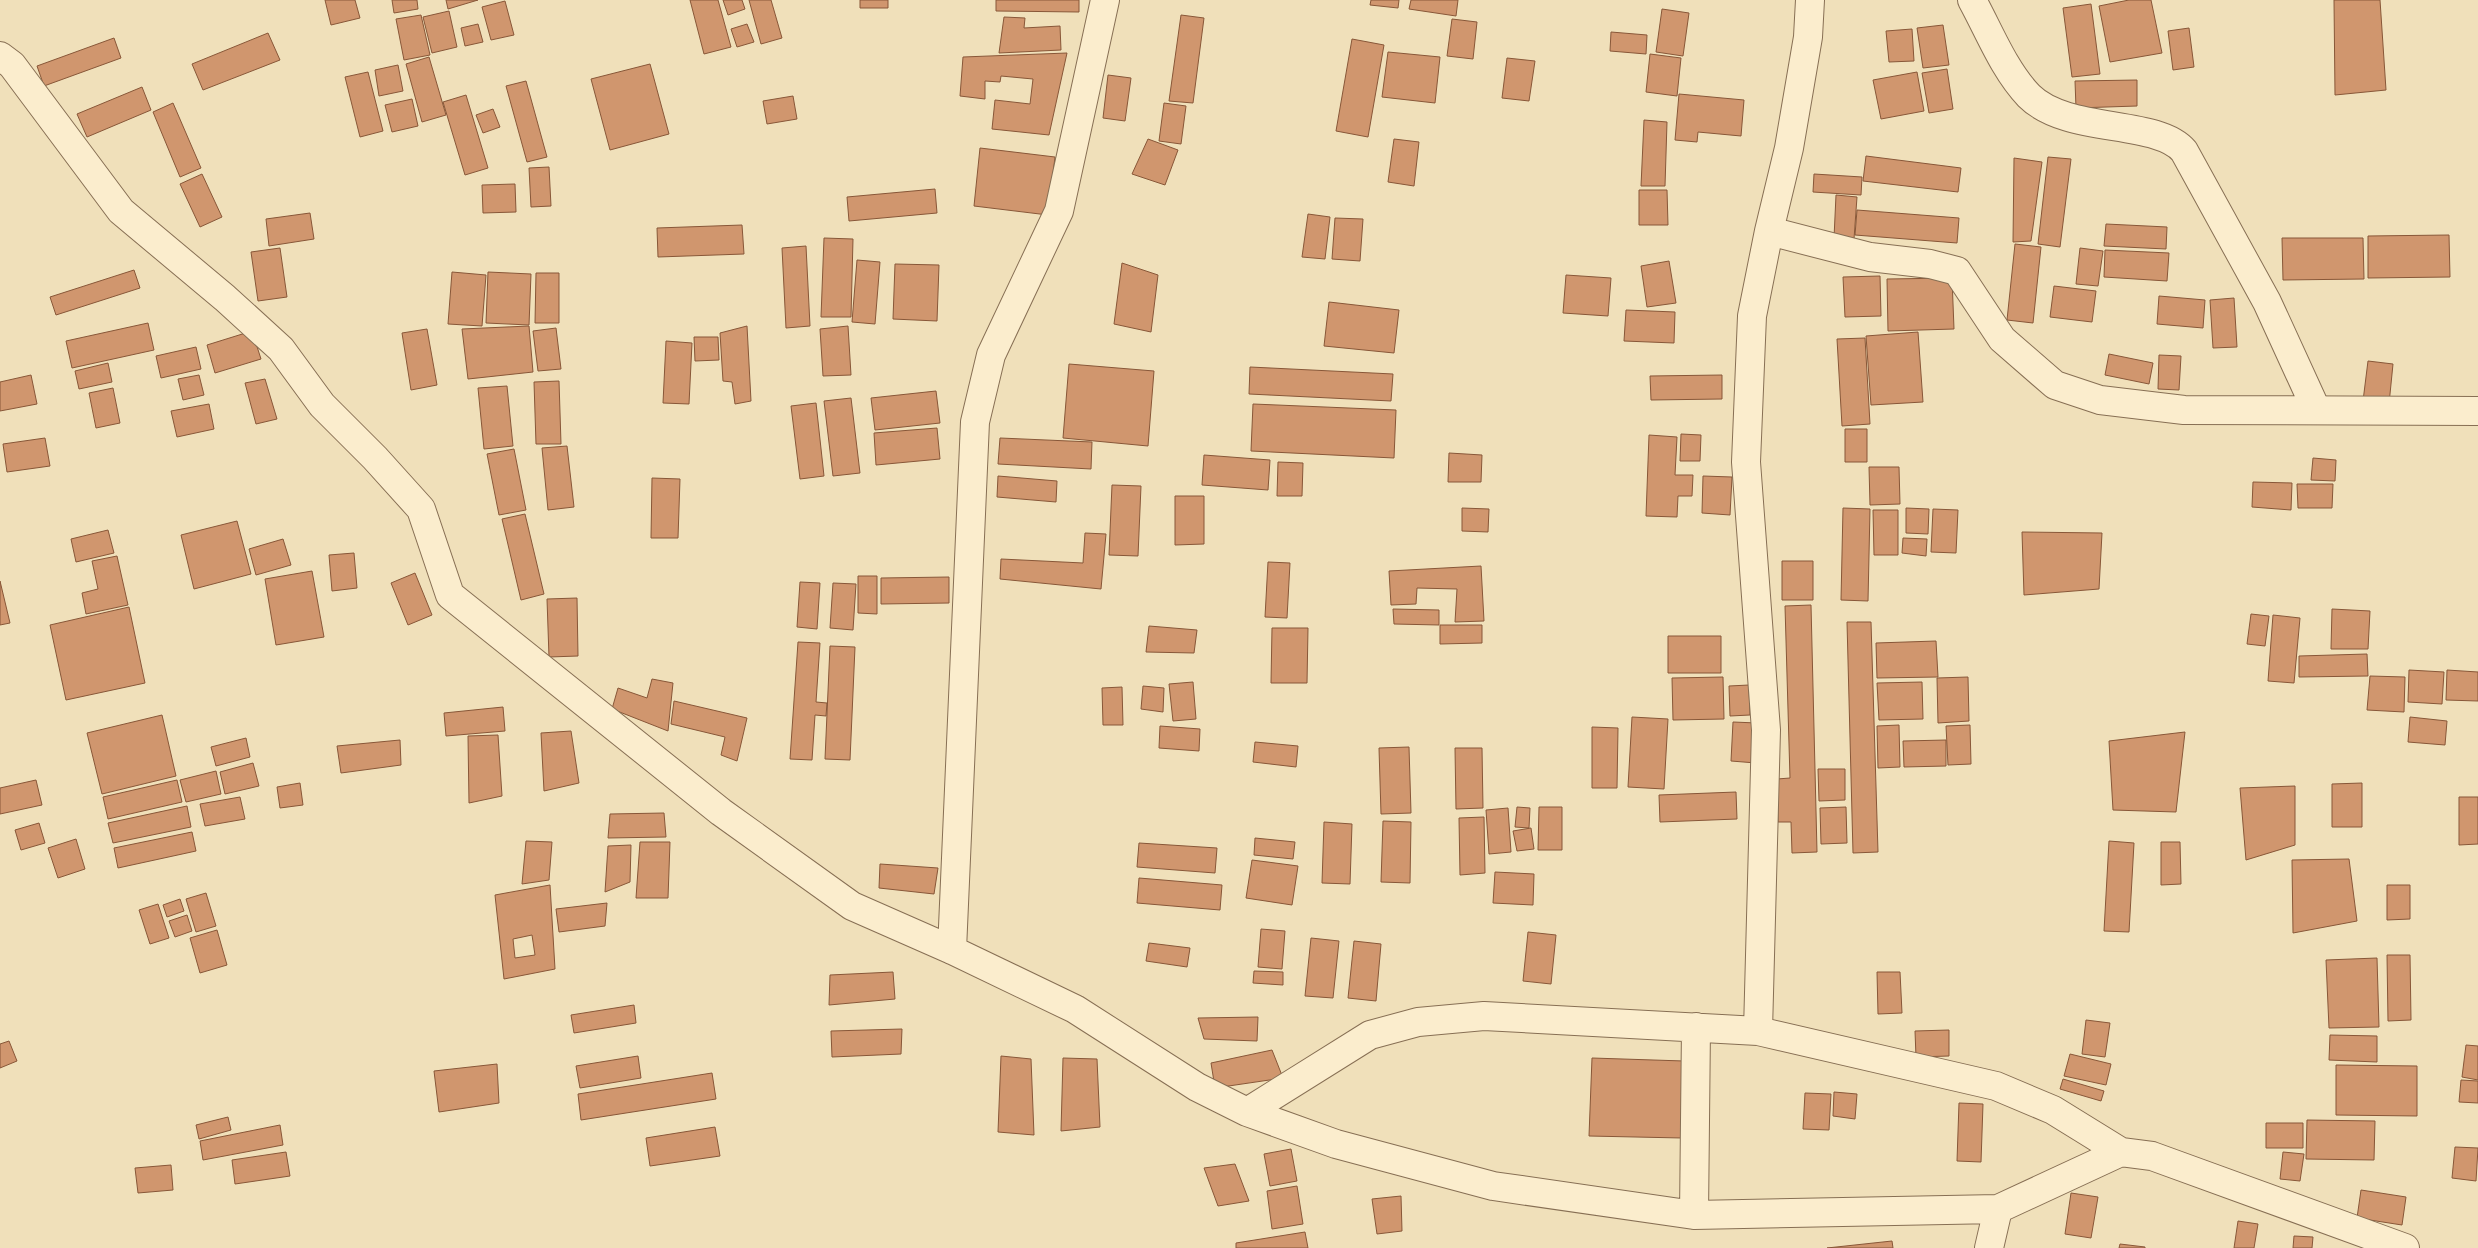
<svg xmlns="http://www.w3.org/2000/svg" width="2478" height="1248" viewBox="0 0 2478 1248" font-family="'Zilla Slab',serif">
	<rect width="100%" height="100%" fill="#f0e0ba"/>
	<path fill="#d0966e" stroke="#885738" fill-rule="evenodd" d="M325,0H355L360,18L331,25Z
		M392,0H417L418,9L394,13Z
		M446,0H478L448,9Z
		M690,0H718L731,47L704,54Z
		M723,0H742L745,9L728,15Z
		M749,0H771L782,38L761,44Z
		M860,0H888V8H860Z
		M996,0H1079V12L996,11Z
		M1371,0H1399L1398,8L1370,5Z
		M1411,0H1458L1456,16L1409,9Z
		M2129,0H2151L2162,53L2110,62L2099,6Z
		M2334,0H2380L2386,90L2335,95Z
		M505,1L514,35L491,40L482,7Z
		M2091,4L2100,74L2072,77L2063,8Z
		M1662,9L1689,13L1683,56L1656,52Z
		M449,11L457,47L432,53L423,17Z
		M421,15L430,55L404,60L396,19Z
		M1181,15L1204,18L1193,103L1169,101Z
		M1004,17L1025,18L1024,28L1060,26L1061,50L999,53Z
		M1452,19L1477,22L1473,59L1447,56Z
		M478,24L483,42L465,46L461,28Z
		M747,24L754,42L737,47L731,29Z
		M1943,25L1949,65L1923,68L1917,28Z
		M2189,28L2194,67L2173,70L2168,31Z
		M1912,29L1914,61L1889,62L1886,31Z
		M1611,32L1647,35L1646,54L1610,51Z
		M268,33L280,60L203,90L192,64Z
		M114,38L121,58L44,86L37,66Z
		M1352,39L1384,45L1368,137L1336,131Z
		M1388,52L1440,57L1435,103L1382,97Z
		M1067,53L1049,135L992,129L995,100L1030,104L1033,79L1001,76L1000,82L985,81V99L960,96L963,57Z
		M1650,54L1681,58L1677,96L1646,92Z
		M429,57L446,115L422,122L406,64Z
		M1507,58L1535,61L1529,101L1502,98Z
		M650,64L669,134L610,150L591,79Z
		M398,65L403,91L379,96L375,70Z
		M1947,69L1953,109L1929,113L1922,73Z
		M368,72L383,131L360,137L345,77Z
		M1917,72L1924,111L1881,119L1873,80Z
		M1108,75L1131,78L1125,121L1103,118Z
		M2137,80V106L2076,108L2075,81Z
		M526,81L547,157L527,162L506,86Z
		M142,87L151,110L87,137L77,114Z
		M1679,94L1744,100L1741,136L1698,132L1697,142L1675,140Z
		M466,95L488,168L465,175L443,102Z
		M793,96L797,119L767,124L763,101Z
		M412,99L418,126L392,132L385,105Z
		M173,103L201,168L180,177L153,112Z
		M1164,103L1186,106L1181,144L1159,141Z
		M493,109L500,127L483,133L476,115Z
		M1644,120L1667,122L1665,186H1641Z
		M1148,139L1178,150L1165,185L1132,174Z
		M1394,139L1419,142L1414,186L1388,182Z
		M980,148L1055,157L1048,215L974,206Z
		M1866,156L1961,168L1958,192L1863,181Z
		M2048,157L2071,159L2060,247L2038,244Z
		M2014,158L2042,162L2031,241L2013,242Z
		M549,167L551,206L531,207L529,168Z
		M202,174L222,217L200,227L180,184Z
		M1814,174L1862,177L1861,195L1813,192Z
		M515,184L516,212L483,213L482,185Z
		M935,189L937,213L849,221L847,197Z
		M1639,190H1667L1668,225H1639Z
		M1836,195L1857,197L1854,239L1834,238Z
		M1857,210L1959,218L1957,243L1855,235Z
		M310,213L314,239L269,246L266,219Z
		M1308,214L1330,217L1325,259L1302,257Z
		M1335,218L1363,219L1360,261L1332,259Z
		M2106,224L2167,227L2166,249L2104,246Z
		M742,225L744,254L658,257L657,228Z
		M2449,235L2450,277L2368,278V236Z
		M824,238L853,239L851,317H821Z
		M2282,238H2363L2364,279L2283,280Z
		M2015,244L2041,247L2033,323L2007,320Z
		M806,246L810,326L786,328L782,248Z
		M280,248L287,297L258,301L251,252Z
		M2080,248L2103,251L2098,286L2076,284Z
		M2105,250L2169,253L2167,281L2104,277Z
		M857,260L880,262L875,324L852,322Z
		M1669,261L1676,303L1647,307L1641,266Z
		M1122,263L1158,275L1151,332L1114,324Z
		M895,264L939,265L937,321L893,319Z
		M134,270L140,288L56,315L50,297Z
		M452,272L486,275L482,326L448,324Z
		M488,272L531,274L529,325L486,323Z
		M536,273H559V323H535Z
		M1566,275L1611,278L1608,316L1563,313Z
		M1880,276L1881,316L1845,317L1843,277Z
		M1952,278L1954,329L1888,331L1887,279Z
		M2054,286L2096,291L2092,322L2050,317Z
		M2159,296L2205,300L2203,328L2157,324Z
		M2234,298L2237,347L2213,348L2210,300Z
		M1329,302L1399,310L1394,353L1324,346Z
		M1626,310L1675,312L1674,343L1624,341Z
		M148,323L154,350L72,368L66,341Z
		M529,326L533,372L468,379L462,329Z
		M747,326L751,401L735,404L732,382L723,381L720,333Z
		M848,326L851,375L823,376L820,329Z
		M556,328L561,369L538,371L533,331Z
		M427,329L437,385L411,390L402,333Z
		M252,331L261,359L215,373L207,345Z
		M1918,332L1923,402L1871,405L1866,336Z
		M694,337H718L719,360L695,361Z
		M1865,338L1870,424L1842,426L1837,339Z
		M666,341L692,343L689,404L663,403Z
		M196,347L201,369L161,378L156,356Z
		M2109,354L2153,363L2149,384L2105,375Z
		M2159,355L2181,356L2179,390L2158,389Z
		M2368,361L2393,364L2389,404L2363,401Z
		M108,363L112,382L79,389L75,371Z
		M1069,364L1154,371L1148,446L1063,438Z
		M1250,367L1393,374L1391,401L1249,394Z
		M31,375L37,404L0,411V382Z
		M199,375L204,395L183,400L178,379Z
		M1722,375V399L1651,400L1650,376Z
		M265,379L277,419L256,424L245,383Z
		M559,381L561,444H536L534,382Z
		M507,386L513,446L484,449L478,388Z
		M113,388L120,423L96,428L89,393Z
		M936,391L940,423L875,430L871,398Z
		M851,398L860,473L833,476L824,401Z
		M816,403L824,476L800,479L791,406Z
		M209,404L214,429L177,437L171,411Z
		M1253,404L1396,410L1394,458L1251,451Z
		M937,428L940,459L876,465L874,433Z
		M1845,429H1867V462H1845Z
		M1681,434L1701,435L1700,461H1680Z
		M1649,435L1677,437L1675,475H1693L1692,496H1678L1677,517L1646,516Z
		M45,438L50,466L7,472L3,444Z
		M1000,438L1092,442L1091,469L998,464Z
		M567,446L574,507L548,510L542,448Z
		M514,449L526,510L499,515L487,454Z
		M1449,453L1482,455L1481,482H1448Z
		M1204,455L1270,460L1268,490L1202,485Z
		M2313,458L2336,460L2335,481L2311,480Z
		M1278,462L1303,463L1302,496H1277Z
		M1869,467H1899L1900,504L1870,505Z
		M998,476L1057,481L1056,502L997,497Z
		M1703,476L1732,477L1730,515L1702,513Z
		M652,478L680,479L678,538H651Z
		M2253,482L2292,483L2291,510L2252,507Z
		M2297,484H2333L2332,508H2298Z
		M1112,485L1141,486L1138,556L1109,555Z
		M1175,496H1204V544L1175,545Z
		M1462,508L1489,509L1488,532L1462,531Z
		M1843,508L1870,509L1868,601L1841,600Z
		M1906,508L1929,509L1928,534L1906,533Z
		M1933,509L1958,510L1956,553L1931,552Z
		M1873,510H1898V555H1874Z
		M525,514L544,594L521,600L502,519Z
		M237,521L251,574L194,589L181,535Z
		M108,530L114,553L76,562L71,539Z
		M2022,532L2102,533L2099,589L2024,595Z
		M1085,533L1106,534L1101,589L1000,579L1001,559L1083,563Z
		M1903,538L1927,539L1926,556L1902,553Z
		M283,539L291,565L256,575L249,549Z
		M354,553L357,588L332,591L329,555Z
		M117,556L128,605L86,614L82,593L98,589L92,561Z
		M1782,561H1813V600H1782Z
		M1268,562L1290,563L1287,618L1265,617Z
		M1481,566L1484,621L1455,622L1457,589L1417,588L1416,604L1391,605L1389,571Z
		M312,571L324,637L276,645L265,579Z
		M415,573L432,615L408,625L391,583Z
		M858,576H877V614L858,613Z
		M949,577V603L881,604V578Z
		M0,581L10,623L0,625Z
		M800,582L820,583L817,629L797,627Z
		M833,583L856,584L853,630L830,628Z
		M577,598L578,656L549,657L547,599Z
		M1811,605L1817,852L1792,853L1791,822H1778L1777,779L1790,778L1785,606Z
		M129,607L145,683L66,700L50,625Z
		M1393,609L1439,610V625L1394,624Z
		M2332,609L2370,611L2368,649H2331Z
		M2251,614L2269,616L2265,646L2247,644Z
		M2273,615L2300,618L2294,683L2268,681Z
		M1847,622H1871L1878,852L1853,853Z
		M1440,625H1482V643L1440,644Z
		M1149,626L1197,630L1194,653L1146,652Z
		M1272,628H1308L1307,683H1271Z
		M1668,636H1721V673H1668Z
		M1936,641L1938,677L1877,678L1876,643Z
		M798,642L820,643L816,702L827,703L826,716L815,715L812,760L790,759Z
		M830,646L855,647L850,760L825,759Z
		M2367,654L2368,676L2299,677V656Z
		M2409,670L2444,672L2442,704L2408,702Z
		M2447,670L2478,672V701L2446,700Z
		M2370,676L2405,677L2404,712L2367,710Z
		M1723,677L1724,719L1673,720L1672,678Z
		M1968,677L1969,721L1938,723L1937,678Z
		M652,679L673,683L668,731L612,709L618,688L647,698Z
		M1193,682L1196,719L1173,721L1169,684Z
		M1922,682L1923,719L1879,720L1877,683Z
		M1749,685L1750,715L1730,716L1729,686Z
		M1143,686L1164,688L1163,712L1141,709Z
		M1122,687L1123,725H1103L1102,688Z
		M674,701L747,718L737,761L721,755L725,737L671,724Z
		M503,707L505,731L446,736L444,713Z
		M162,715L176,776L102,794L87,733Z
		M1632,717L1668,719L1664,789L1628,787Z
		M2410,717L2447,721L2445,745L2408,742Z
		M1733,722L1757,723L1756,763L1731,761Z
		M1899,725L1900,767L1878,768L1877,726Z
		M1970,725L1971,764L1948,765L1946,726Z
		M1160,726L1200,729L1199,751L1159,748Z
		M1592,727L1618,728L1617,788H1592Z
		M571,731L579,783L544,791L541,733Z
		M2185,732L2176,812L2113,810L2109,741Z
		M498,735L502,796L469,803L468,736Z
		M246,738L250,757L216,766L211,747Z
		M400,740L401,765L341,773L337,746Z
		M1946,740V766L1904,767L1903,741Z
		M1255,742L1298,746L1296,767L1253,762Z
		M1409,747L1411,813L1381,814L1379,748Z
		M1455,748H1482L1483,808L1456,809Z
		M253,763L259,786L225,794L220,772Z
		M1818,769H1845V800L1819,801Z
		M216,771L221,794L186,802L180,780Z
		M36,780L42,805L0,814V788Z
		M177,780L182,802L108,819L103,797Z
		M300,783L303,805L280,808L277,787Z
		M2362,783V827H2332V784Z
		M2295,786V845L2246,860L2240,788Z
		M1736,792L1737,819L1660,822L1659,795Z
		M240,797L245,819L205,826L200,804Z
		M2459,797H2478V844L2459,845Z
		M187,806L191,827L113,843L108,823Z
		M1517,807L1530,808L1529,828L1515,827Z
		M1539,807H1562V850H1538Z
		M1846,807L1847,843L1821,844L1820,808Z
		M1508,808L1511,852L1489,854L1486,810Z
		M664,813L666,837L608,838L610,814Z
		M1484,817L1485,873L1460,875L1459,818Z
		M1383,821L1411,822L1410,883L1381,882Z
		M1324,822L1352,824L1350,884L1322,883Z
		M39,823L45,843L21,850L15,830Z
		M1531,828L1534,849L1517,851L1513,831Z
		M192,832L196,851L118,868L114,848Z
		M1255,838L1295,842L1293,859L1254,855Z
		M76,839L85,869L58,878L48,848Z
		M526,841L552,842L549,880L522,884Z
		M2109,841L2134,843L2129,932L2104,931Z
		M640,842H670L668,898H636Z
		M2161,842H2180L2181,884L2161,885Z
		M1139,843L1217,848L1215,873L1137,867Z
		M631,845L630,882L605,892L608,846Z
		M2349,859L2357,921L2293,933L2292,860Z
		M1252,860L1298,866L1292,905L1246,898Z
		M880,864L938,868L934,894L879,888Z
		M1495,872L1534,874L1533,905L1493,903Z
		M1139,878L1222,885L1220,910L1137,903Z
		M550,885L555,969L504,979L495,895ZM532,935L535,955L515,958L513,939Z
		M2387,885H2410V919L2387,920Z
		M206,893L216,926L196,932L186,899Z
		M180,899L184,911L167,917L163,905Z
		M607,903L605,926L559,932L556,909Z
		M158,904L169,938L150,944L139,910Z
		M187,915L192,931L175,937L169,921Z
		M1261,929L1285,931L1282,969L1258,967Z
		M217,930L227,965L200,973L190,938Z
		M1528,932L1556,935L1551,984L1523,981Z
		M1311,938L1339,941L1333,998L1305,996Z
		M1354,941L1381,944L1376,1001L1348,998Z
		M1149,943L1190,948L1187,967L1146,961Z
		M2387,955H2410L2411,1020L2388,1021Z
		M2377,958L2379,1027L2329,1028L2326,960Z
		M1254,971L1283,972V985L1253,983Z
		M893,972L895,999L829,1005L830,975Z
		M1877,972H1900L1902,1013L1878,1014Z
		M634,1005L636,1023L574,1033L571,1015Z
		M1258,1017L1257,1041L1204,1039L1198,1018Z
		M2086,1020L2110,1023L2105,1057L2082,1054Z
		M902,1029L901,1054L832,1057L831,1031Z
		M1949,1030V1056L1916,1057L1915,1031Z
		M2330,1035L2377,1036V1062L2329,1060Z
		M9,1041L17,1061L0,1068V1044Z
		M2466,1045L2478,1046V1080L2462,1077Z
		M1272,1050L1283,1078L1215,1088L1211,1063Z
		M2070,1054L2111,1064L2106,1085L2064,1076Z
		M638,1056L641,1078L580,1088L576,1066Z
		M1001,1056L1031,1059L1034,1135L998,1132Z
		M1063,1058L1097,1059L1100,1127L1061,1131Z
		M1592,1058L1684,1061L1682,1138L1589,1136Z
		M497,1064L499,1103L439,1112L434,1071Z
		M2336,1065L2417,1066V1116L2336,1115Z
		M712,1073L716,1099L581,1120L578,1094Z
		M2063,1079L2104,1091L2101,1101L2060,1089Z
		M2461,1080L2478,1081V1103L2459,1102Z
		M1834,1092L1857,1094L1855,1119L1833,1116Z
		M1805,1093L1831,1094L1829,1130L1803,1129Z
		M1959,1103L1983,1104L1981,1162L1957,1161Z
		M228,1117L231,1130L199,1139L196,1125Z
		M2307,1120L2375,1121L2374,1160L2306,1159Z
		M2266,1123H2303V1148H2266Z
		M280,1125L283,1145L203,1160L200,1141Z
		M715,1127L720,1156L650,1166L646,1138Z
		M2455,1147L2478,1148L2476,1181L2452,1178Z
		M1291,1149L1297,1181L1270,1186L1264,1154Z
		M286,1152L290,1176L235,1184L232,1160Z
		M2283,1152L2304,1154L2300,1181L2280,1179Z
		M1235,1164L1249,1201L1218,1206L1204,1168Z
		M171,1165L173,1190L138,1193L135,1168Z
		M1297,1186L1303,1224L1272,1229L1267,1191Z
		M2361,1190L2406,1197L2402,1225L2357,1218Z
		M2071,1193L2098,1197L2091,1238L2065,1234Z
		M1401,1196L1402,1231L1377,1234L1372,1199Z
		M2238,1221L2258,1224L2254,1248H2234Z
		M1305,1232L1308,1248H1236V1243Z
		M2294,1236L2313,1237L2312,1248H2293Z
		M1892,1241L1893,1248H1827Z
		M2120,1244L2145,1247V1248H2119Z"/>
	<g fill="none" stroke-linecap="round" stroke-linejoin="round">
		<g stroke="#876f54" stroke-width="30">
			<path id="street" d="M1972,0C1989,31 2004,70 2029,96C2067,134 2157,119 2184,151L2267,302L2316,409
				M0,56L12,65L121,211L225,298L281,349L322,405L375,458L421,509L450,595L721,812L852,906L952,950L1075,1009L1197,1087L1247,1112L1336,1144L1493,1186L1694,1215L1998,1209L2121,1152L2152,1156L2405,1248
				M1769,231L1870,257L1930,264L1957,271L2002,339L2055,385L2100,400L2184,410L2478,411
				M952,950L975,422L991,355L1059,211L1105,0
				M1758,1031L1766,730L1746,462L1752,316L1769,231L1789,148L1808,37L1810,0
				M1247,1112L1370,1035L1418,1022L1484,1016L1758,1031L1996,1086L2053,1110L2121,1152
				M1694,1215L1696,1027
				M1989,1248L1998,1209"/>
		</g>
		<use href="#street" stroke="#fbedcd" stroke-width="28"/>
	</g>
</svg>
